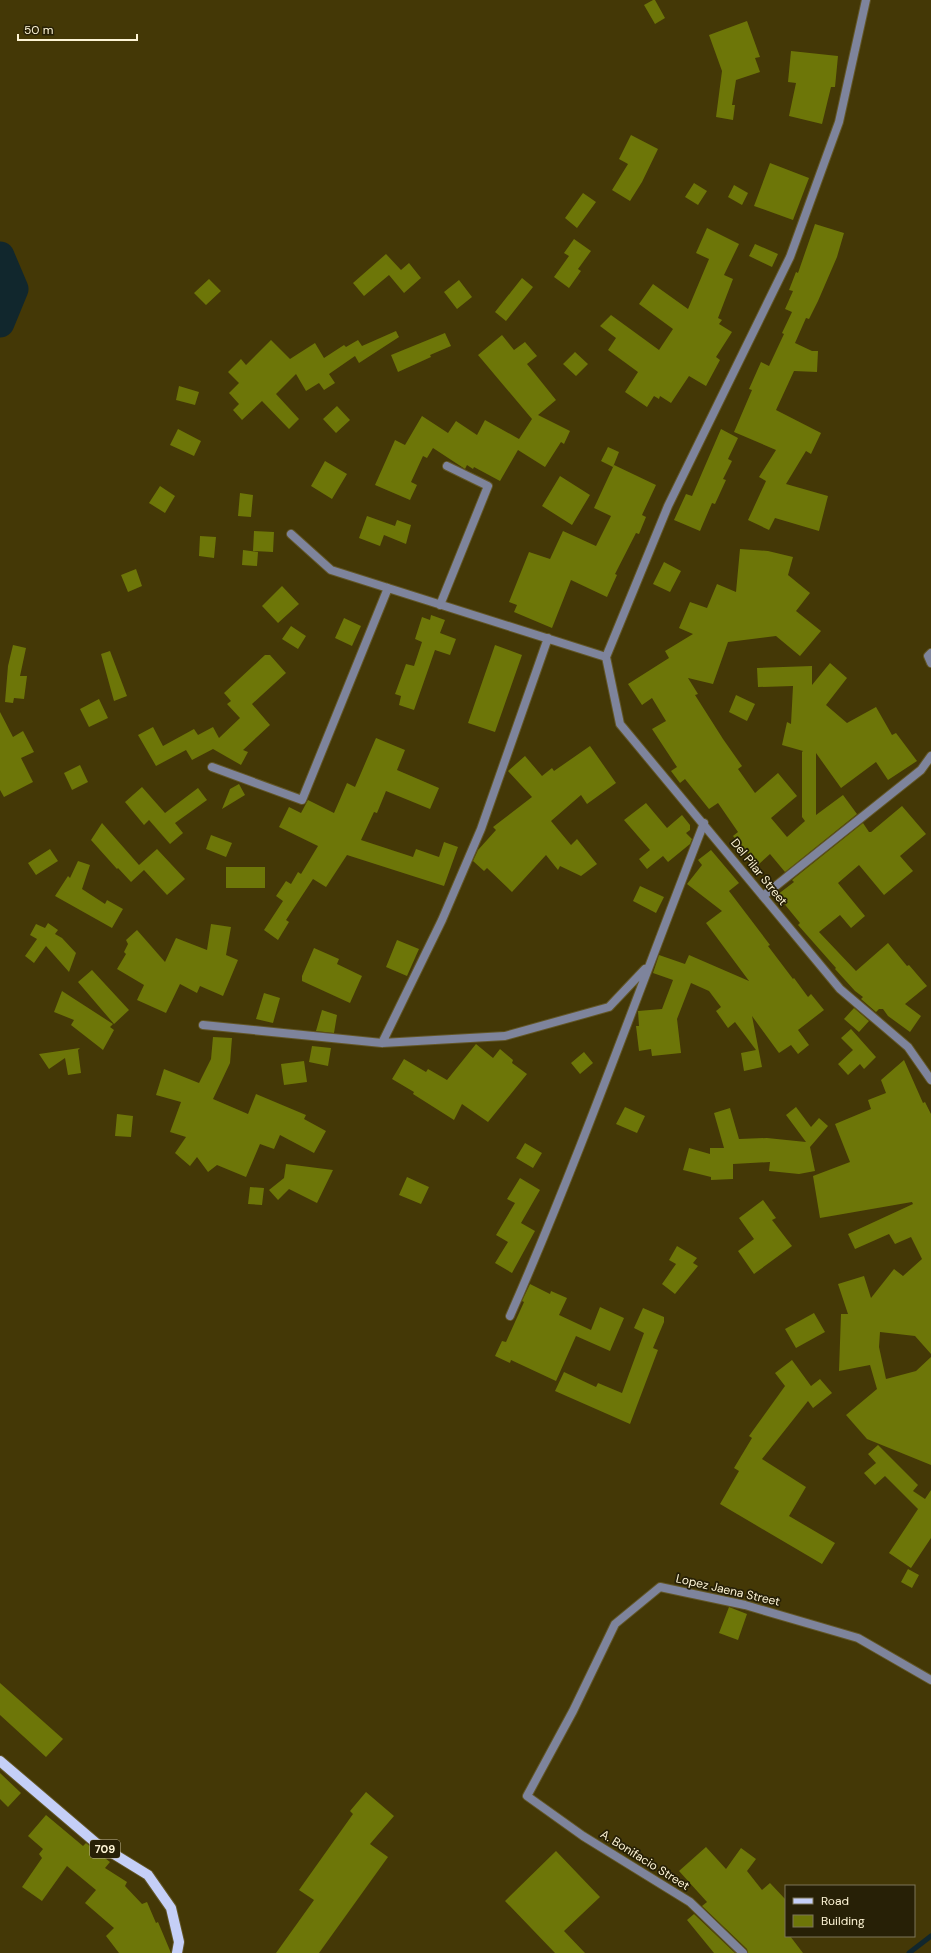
<svg xmlns="http://www.w3.org/2000/svg" width="931" height="1953" viewBox="0 0 931 1953" font-family="'DM Sans',sans-serif">
	<rect width="100%" height="100%" fill="#443806"/>
	<g fill="none" stroke-linecap="round" stroke-linejoin="round">
		<path stroke="#11272d" stroke-width="5" d="M909,1953L931,1936"/>
		<path stroke="#11272d" stroke-width="29" d="M0,256L14,289L0,323"/>
	</g>
	<path fill="#6d7608" d="M653,0H655L665,18L655,24L644,5Z
		M747,21L760,57L755,58L760,72L736,80L732,105H735L733,120L716,117L722,71L709,35Z
		M791,51L838,56L835,87H831L822,124L789,116L796,83L788,82Z
		M631,135L658,149L642,182L630,201L612,190L628,164L619,159Z
		M770,163L809,178L793,220L754,206Z
		M694,183L707,191L698,205L685,197Z
		M734,185L748,193L742,205L728,197Z
		M583,193L596,202L577,228L565,218Z
		M815,224L844,233L837,257L818,301L809,319L806,318L795,343L812,351H818L817,372L794,371L776,410L821,433L811,454L806,451L786,484L828,496L819,531L775,518L769,530L748,520L766,481L759,477L776,450L734,432L752,390L749,389L761,362L769,366L784,334L782,333L792,312L785,309L793,291L789,290L796,272L798,273Z
		M707,228L739,244L724,275L733,279L718,318L722,320L719,324L732,332L716,357L720,360L706,386L689,376L671,403L660,396L659,399L654,396L647,407L625,392L638,372L608,350L616,338L600,326L611,315L659,350L673,329L639,304L653,284L688,309L709,259L696,253Z
		M574,239L591,251L578,269L581,271L569,288L554,277L569,256L564,253Z
		M755,244L778,254L772,267L749,256Z
		M386,254L401,270L409,263L421,278L404,293L389,275L364,296L353,283Z
		M522,278L533,287L506,321L495,312Z
		M209,279L221,291L206,305L194,293Z
		M459,280L472,297L457,309L444,292Z
		M396,331L399,337L359,363L355,356L329,374L335,383L324,390L319,383L306,391L296,374L276,394L299,419L289,429L262,401L242,420L233,410L239,404L229,393L239,383L228,372L241,359L246,365L271,340L290,359L315,343L324,358L344,345L346,347L358,340L362,346Z
		M445,333L451,346L430,355L431,357L398,372L391,355Z
		M502,335L514,350L525,342L537,356L527,364L556,400L538,415L570,431L564,444L561,442L545,467L518,450L500,481L474,467L473,469L467,465L465,469L462,467L433,448L427,458L423,456L411,482L417,485L410,500L375,485L395,440L405,445L422,416L448,433L456,421L477,435L485,420L519,439L532,419L478,355Z
		M575,352L588,364L576,376L563,364Z
		M179,386L199,392L195,405L176,400Z
		M337,406L350,420L336,433L323,419Z
		M178,429L201,441L194,456L170,445Z
		M721,429L738,438L728,459L732,461L723,479L726,480L715,504L712,503L700,531L674,520L686,494L692,496Z
		M608,447L619,452L613,467L601,461Z
		M325,461L347,474L332,499L311,486Z
		M614,465L656,485L642,515L646,517L639,534L636,533L615,574L617,575L607,597L571,580L552,628L514,612L517,605L509,602L529,552L550,559L563,531L596,546L611,516L594,508Z
		M560,476L590,495L572,525L542,506Z
		M160,486L175,496L165,513L149,503Z
		M240,493L253,495L251,517L238,516Z
		M367,516L395,526L397,520L411,525L406,544L384,535L380,546L359,538Z
		M254,531L274,532L273,552L253,551Z
		M200,536L216,537L214,558L199,556Z
		M740,549L768,551L793,557L788,575L810,593L796,611L821,631L800,656L776,636L728,642L713,684L688,678L698,694L695,695L723,739L742,766L738,769L755,793L778,773L797,796L771,818L787,837L805,821L802,817V752L803,751L782,745L787,722L791,724L793,686L758,687L757,668L812,666V685L830,663L847,678L826,705L847,723L876,707L892,735L896,733L917,761L888,780L876,762L841,788L816,753V815L843,795L857,814L785,872L770,854L758,865L733,836L738,832L718,803L709,809L685,779L680,783L671,771L677,767L652,729L666,721L652,698L642,705L628,684L669,658L665,651L693,634L679,628L690,602L707,608L717,584L736,592Z
		M243,550L258,552L257,566L242,565Z
		M664,562L681,571L670,592L653,584Z
		M136,569L142,586L128,592L121,575Z
		M282,586L299,604L278,623L262,606Z
		M431,615L445,620L440,633L456,639L450,655L435,650L414,710L399,705L401,696L395,694L406,664L414,666L422,642L415,639L422,617L430,620Z
		M344,618L361,626L352,646L335,638Z
		M291,626L306,636L298,649L282,639Z
		M13,645L26,648L20,676H27L24,699L14,698L13,703L5,702L8,666Z
		M495,645L522,655L495,732L468,723Z
		M110,651L127,696L114,701L101,654Z
		M265,655H270L286,673L252,704L270,725L243,750L248,752L241,765L213,749L192,760L186,750L156,766L138,735L153,727L163,746L194,729L198,735L213,727L219,738L240,718L227,704L231,701L224,693Z
		M736,695L755,704L747,721L729,712Z
		M99,699L108,718L89,727L80,709Z
		M0,712L13,737L23,731L34,752L21,758L33,782L4,797L0,790Z
		M376,738L405,750L397,770L439,788L430,809L386,791L377,813L374,812L361,840L413,857L416,849L439,857L444,842L458,847L444,886L347,855L326,887L313,879L286,920L289,922L278,940L264,930L283,901L276,896L286,881L291,884L298,872L301,874L318,846L279,827L289,807L301,813L308,800L334,813L347,783L355,787Z
		M590,746L616,783L587,804L581,795L551,821L571,845L577,839L597,864L581,876L560,866L558,870L546,855L512,892L487,868L484,871L473,861L478,850L496,830L493,827L532,797L508,771L525,756L542,776L552,768L554,771Z
		M80,765L88,782L72,790L64,773Z
		M239,784L245,795L222,809L230,789Z
		M142,787L165,813L198,788L207,800L175,823L183,833L170,844L149,820L144,825L125,802Z
		M646,803L667,828L682,815L690,825V830L686,833L692,839L690,844L668,862L663,856L647,869L639,859L650,850L624,820Z
		M902,806L926,834L900,856L913,871L884,895L859,865L838,883L865,916L851,928L840,915L819,932L856,971L888,943L907,966L909,965L927,986L905,1004L921,1016L910,1032L888,1016L883,1009H879L876,1012L861,999L863,997L855,991L835,969L836,968L798,925L800,923L777,895L794,882L792,880L863,823L869,832H871Z
		M102,823L139,865L157,849L185,879L167,895L144,870L131,882L118,868L117,869L91,840Z
		M211,835L232,843L226,857L206,849Z
		M50,849L58,861L36,875L28,863Z
		M711,850L739,883L729,891L770,945L768,946L793,979L794,978L808,997L811,994L824,1010L798,1030L809,1045L798,1054L791,1045L779,1053L752,1016L762,1067L744,1071L741,1053L756,1050L735,1022L728,1028L716,1011L721,1007L709,991L691,983L677,1019L681,1053L652,1056L651,1049L639,1051L636,1026H639L638,1011L662,1009L673,980L653,973L659,955L685,964L689,955L749,981L706,923L722,911L687,884L702,865L698,860Z
		M78,861L90,865L82,889L105,904L107,900L123,909L112,928L55,896L68,876L70,878Z
		M226,867H265V888H226Z
		M640,886L664,897L656,913L633,901Z
		M48,923L58,930L55,934L62,938L76,953L69,972L46,946L34,963L25,956L37,939L30,935L36,924L45,928Z
		M211,924L231,927L226,955L238,960L223,996L200,986L197,993L180,984L166,1013L137,1000L144,985L117,969L126,954L124,952L128,944L126,940L137,930L165,962L176,938L207,950Z
		M397,940L419,949L407,976L386,967Z
		M314,948L339,959L337,964L362,976L350,1003L302,981V976Z
		M92,970L129,1010L114,1024L78,982Z
		M62,991L113,1024L110,1027L114,1030L103,1050L71,1025L74,1020L54,1012Z
		M264,993L280,998L273,1023L256,1019Z
		M854,1008L869,1021L859,1032L844,1019Z
		M322,1010L337,1015L334,1033L316,1031Z
		M851,1029L876,1057L864,1069L860,1064L848,1075L838,1064L853,1050L841,1038Z
		M213,1037L232,1038L230,1063L213,1099L248,1114L256,1094L306,1115L304,1119L326,1131L314,1153L280,1135L274,1149L260,1144L246,1177L217,1165L208,1172L197,1157L190,1166L175,1153L186,1137L170,1132L181,1102L156,1095L164,1069L199,1083L211,1059Z
		M476,1044L493,1058L500,1049L513,1060L512,1063L527,1074L488,1122L462,1104L454,1120L413,1094L414,1092L392,1079L404,1059L426,1072L428,1069L447,1080Z
		M312,1046L331,1048L328,1066L309,1062Z
		M80,1048L78,1050L81,1073L68,1075L65,1058L49,1069L39,1054Z
		M584,1052L593,1063L580,1074L571,1063Z
		M904,1060L923,1103L925,1102L931,1114V1354L915,1336L880,1332L879,1347L886,1379L916,1371L931,1357V1465L867,1439L846,1415L877,1389L870,1365L839,1371L841,1314H848L838,1284L864,1276L871,1298L894,1269L903,1276L922,1259L911,1237L895,1244L889,1234L855,1249L848,1234L913,1204L912,1202L820,1218L813,1176L850,1162L835,1124L871,1109L868,1100L886,1093L881,1080Z
		M304,1061L307,1082L284,1085L281,1064Z
		M625,1107L645,1116L637,1133L616,1124Z
		M796,1107L811,1127L819,1118L828,1126L810,1147L815,1171L799,1174L769,1171L770,1162L733,1164V1179L711,1180V1177L683,1170L689,1148L710,1154V1148H724L714,1113L730,1108L739,1139L767,1138L806,1142L786,1115Z
		M117,1114L133,1116L131,1137L115,1136Z
		M525,1143L542,1153L533,1168L516,1158Z
		M286,1164L333,1170L317,1203L289,1189L278,1200L269,1190L284,1178Z
		M407,1177L429,1187L421,1204L399,1195Z
		M520,1178L540,1190L521,1223L535,1231L512,1273L495,1263L508,1242L496,1235L515,1203L507,1199Z
		M250,1187L264,1188L262,1205L248,1204Z
		M763,1200L776,1218L772,1220L792,1246L754,1274L738,1251L754,1239L739,1218Z
		M677,1246L697,1258L693,1263L698,1266L675,1294L662,1284L676,1264L669,1260Z
		M530,1284L550,1294L551,1291L567,1298L559,1315L591,1330L600,1307L624,1318L610,1351L576,1336L556,1381L511,1360L510,1363L495,1356L502,1341L506,1342L524,1302L522,1301Z
		M643,1308L664,1317V1322L653,1348L658,1350L630,1424L555,1391L564,1372L596,1387L598,1383L622,1393L644,1333L634,1328Z
		M814,1313L825,1332L796,1348L785,1329Z
		M792,1360L811,1386L820,1379L832,1393L813,1408L808,1401L762,1459L806,1487L789,1516L835,1543L822,1564L720,1504L739,1471L734,1468L752,1438L749,1436L785,1386L775,1373Z
		M878,1445L918,1485L913,1491L925,1499L931,1490V1538L911,1568L889,1553L918,1509L885,1476L875,1485L864,1473L876,1463L868,1454Z
		M908,1569L919,1575L912,1588L901,1582Z
		M729,1607L747,1614L738,1640L719,1633Z
		M0,1683L63,1739L46,1757L0,1715Z
		M0,1773L21,1793L8,1807L0,1799Z
		M366,1792L394,1816L370,1844L388,1857L319,1953H276L314,1900L299,1890L353,1814L350,1811Z
		M46,1815L83,1846L86,1843L110,1862L105,1868L127,1882L125,1886L142,1904L147,1902L156,1923L158,1922L171,1953H119L106,1936L114,1928L85,1903L96,1890L67,1866L42,1901L22,1887L42,1858L39,1854L43,1849L28,1836Z
		M706,1847L726,1869L741,1848L756,1859L747,1871L762,1890L770,1883L786,1900V1936H790L803,1953H748L747,1949L702,1906L707,1902L679,1871Z
		M556,1851L600,1897L564,1931L585,1953H555L505,1901Z
		M694,1914L735,1953H714L687,1920Z"/>
	<g fill="none" stroke-linecap="round" stroke-linejoin="round">
		<g stroke="#625627" stroke-width="10">
			<path id="minor" d="M291,534L331,570L606,657
				M440,605L488,486L447,466
				M931,653L928,656L931,663
				M212,767L302,800L388,588
				M763,896L921,770L931,756
				M203,1025L382,1043L505,1036L609,1007L645,969
				M382,1043L442,920L481,829L548,638
				M510,1316C581,1154 640,987 704,823
				M743,1953L690,1902L583,1836L527,1796L573,1711L615,1624L660,1587L745,1605L858,1638L931,1680"/>
		</g>
		<g stroke="#625627" stroke-width="10">
			<path id="tertiary" d="M866,0L839,122L790,257L668,506L606,657L620,724L840,989L908,1047L931,1080"/>
		</g>
		<g stroke="#625627" stroke-width="12">
			<path id="primary" d="M0,1761L96,1843L148,1875L171,1908L179,1942L177,1953"/>
		</g>
		<use href="#minor" stroke="#7e849c" stroke-width="8"/>
		<use href="#tertiary" stroke="#7e849c" stroke-width="8"/>
		<use href="#primary" stroke="#c5cff7" stroke-width="10"/>
	</g>
	<g text-anchor="middle" stroke-width="3.5" stroke-linejoin="round" paint-order="stroke">
		<rect fill="#272006" stroke="#beb598" stroke-width="1" x="90" y="1840" width="30" height="18" rx="3"/>
		<g font-size="11" font-weight="bold" fill="#fef5d6">
			<text x="105" y="1853">709</text>
		</g>
		<g font-size="12" fill="#fef5d6" stroke="#272006">
			<text transform="translate(759 872) rotate(51)" y="4">Del Pilar Street</text>
			<text transform="translate(728 1590) rotate(13)" y="4">Lopez Jaena Street</text>
			<text transform="translate(645 1860) rotate(32)" y="4">A. Bonifacio Street</text>
		</g>
	</g>
	<rect x="785" y="1885" width="130" height="52" fill="#272006" stroke="#7d7559"/>
	<rect x="793" y="1898" width="20" height="6" fill="#c5cff7" stroke="#7d7559"/>
	<text x="821" y="1905" font-size="12" fill="#fef5d6">Road</text>
	<rect x="793" y="1915" width="20" height="12" fill="#6d7608" stroke="#7d7559"/>
	<text x="821" y="1925" font-size="12" fill="#fef5d6">Building</text>
	<path d="M18 34v6h119v-6" fill="none" stroke="#fef5d6" stroke-width="2"/>
	<text x="24" y="34" font-size="12" fill="#fef5d6" stroke="#272006" stroke-width="3" paint-order="stroke">50 m</text>
</svg>
